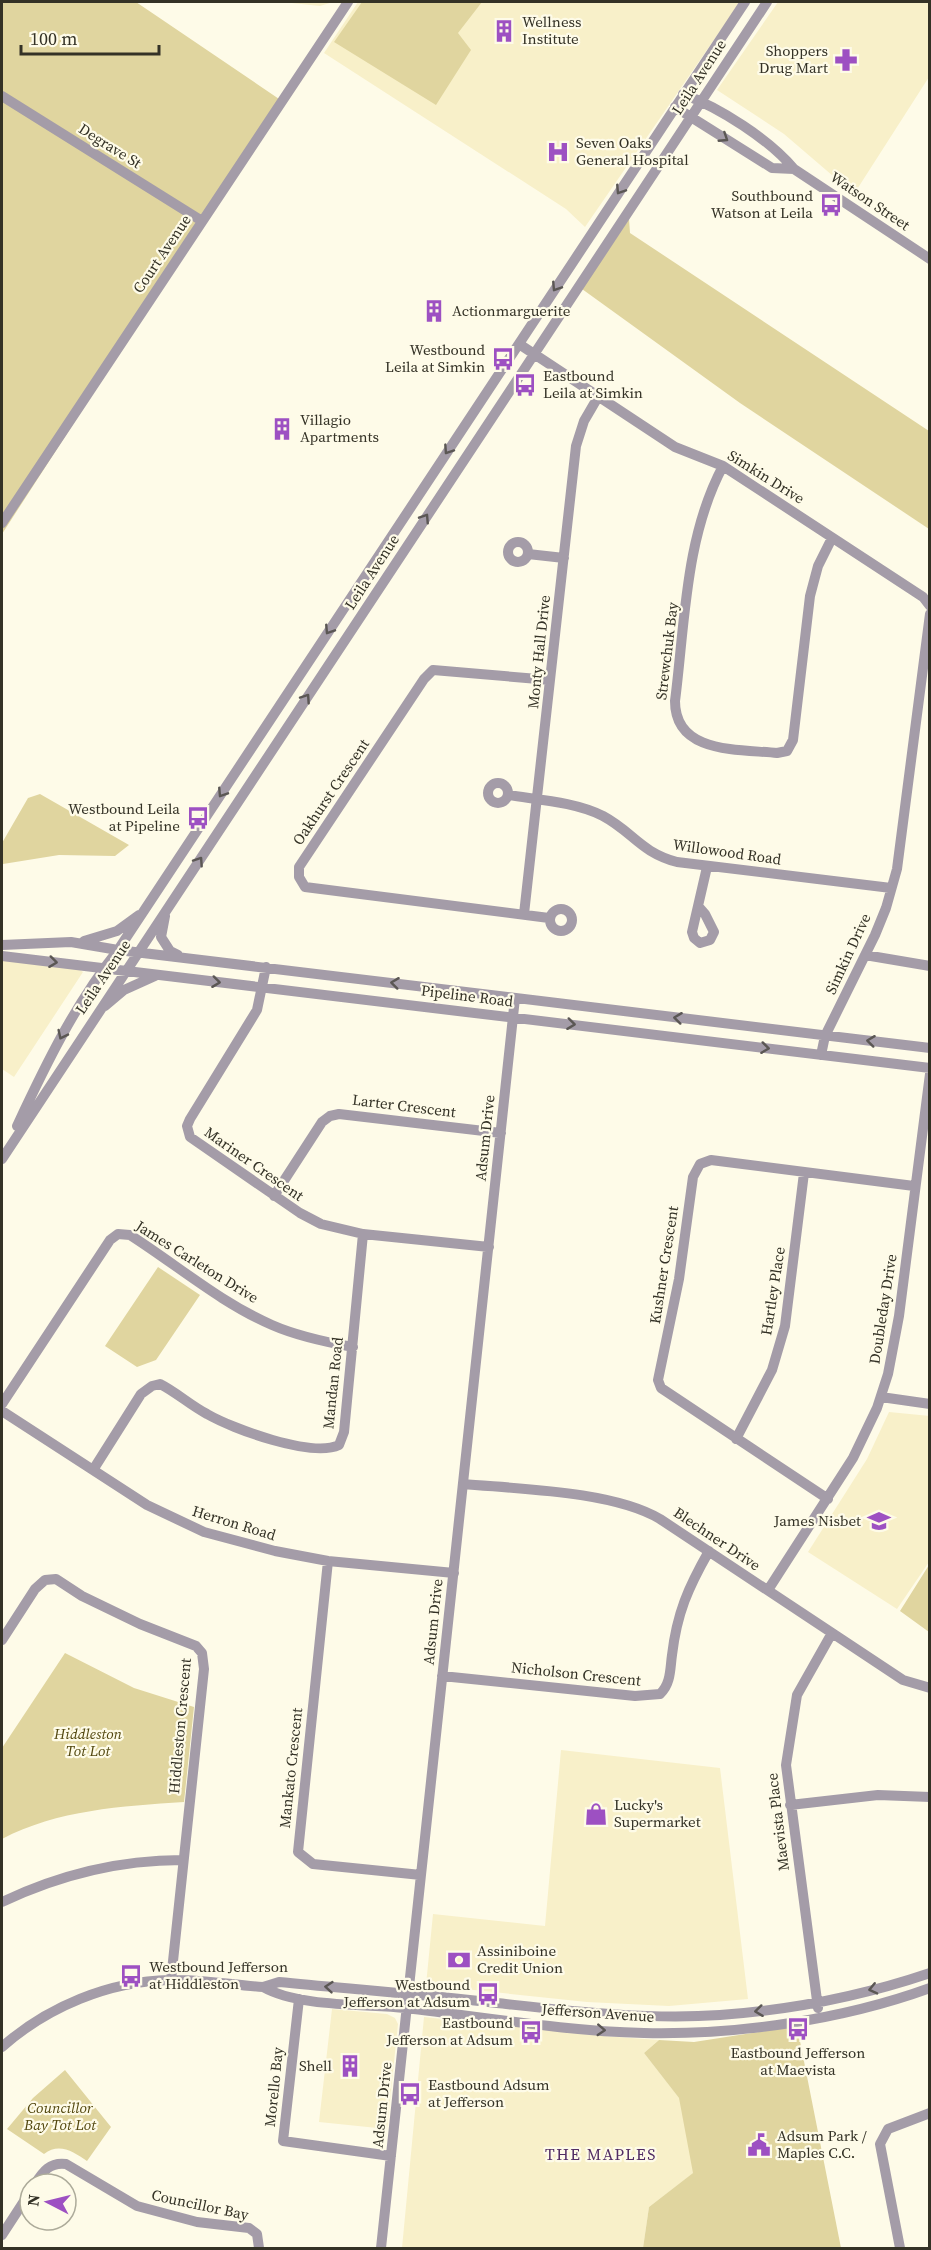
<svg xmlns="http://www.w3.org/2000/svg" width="931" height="2250" viewBox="0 0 931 2250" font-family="'Source Serif 4',serif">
	<rect width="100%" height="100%" fill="#fefbe8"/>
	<path fill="#f8f0c9" d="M282,2H333L320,6Z
		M358,2H740L585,227L566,209L324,53Z
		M778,2H929V77L854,194L784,134L717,90Z
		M3,960L76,967L83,972L14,1077L2,1069Z
		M889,1412L930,1416L929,1562L897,1609L808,1552L867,1459Z
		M561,1750L720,1768L748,1999L669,2006L587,2002L426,1985L433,1914L545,1926Z
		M332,2009L387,2014L395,2018L398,2024L387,2129L319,2122Z
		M424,2017L603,2036L659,2040L644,2053L698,2122L700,2168L649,2207L643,2248H402Z"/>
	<path fill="#e0d59f" d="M2,2H136L282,101L2,534Z
		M362,2H482L458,33L471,50L436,105L334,42Z
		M629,219L630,233L929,431V529L740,403L582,289Z
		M40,794L129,845L115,856L59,855L3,864L2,843L28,798Z
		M158,1267L200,1295L156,1360L137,1367L105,1346Z
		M929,1565L930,1632H929L900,1611Z
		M65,1653L134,1688L194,1707L184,1802C122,1806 57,1810 2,1839V1748Z
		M797,2026L841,2248H643L649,2207L693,2173L679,2098L644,2053L659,2040L694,2042Z
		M65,2070L111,2127L87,2161C74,2152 59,2142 44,2154L7,2129L33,2098Z"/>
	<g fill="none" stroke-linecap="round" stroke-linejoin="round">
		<path stroke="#a49ca8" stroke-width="10" d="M683,94C720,108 769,139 794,169L930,259
			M2,96L202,221
			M675,107L772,168L794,169
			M519,344L675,447L723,466L923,597L930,606
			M723,466C685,537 685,623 675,701C675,754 738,749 777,753L787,751L793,740L810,596L818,566L832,538
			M2,523L348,2
			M508 552a10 10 0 1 1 20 0a10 10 0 1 1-20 0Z
			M528,554L564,558
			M488 793a10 10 0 1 1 20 0a10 10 0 1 1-20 0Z
			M508,795C539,800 575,802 603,816C633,832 640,852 677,862L891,888
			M698,906L705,914L714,932L710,940L700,943L694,938L692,932L707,867
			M550 920a11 11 0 1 1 22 0a11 11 0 1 1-22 0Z
			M524,914L576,446L584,421L598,397
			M165,916L161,937L170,951L178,955
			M549,918L305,887L299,877V867L424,679L433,670L550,680
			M84,941L117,931L139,915
			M2,945L71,942L118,950L930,1048
			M865,955L930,966
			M2,956L930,1068
			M266,967L257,1010L190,1119L187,1126L190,1137L300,1213L321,1224L363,1234L489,1247
			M105,1006L124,990L155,976
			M821,1055L825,1036L875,935L886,908L897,869L930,614
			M17,1126C46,1064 75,1004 118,950L745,2
			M2,1159L767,2
			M274,1196L322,1122L330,1116L339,1114L501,1133
			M881,1397L930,1404
			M2,1404L110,1240L118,1234L130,1235C177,1265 221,1303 272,1325C297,1336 325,1342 353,1347
			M2,1411L147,1505L204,1532L275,1551L328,1561L454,1573
			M736,1439L772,1370L785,1326L804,1173
			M93,1470L141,1394L152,1386L160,1384C176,1392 190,1405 207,1414C233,1429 312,1458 339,1445L344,1432L363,1234
			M463,1484C519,1489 613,1491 660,1519L903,1680L930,1688
			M828,1499L661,1388L658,1380L679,1279L693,1177L700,1164L711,1160L914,1186
			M328,1561L298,1852L313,1864L421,1875
			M768,1590L853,1458L877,1408L888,1374L899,1316L930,1074
			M2,1640L35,1589L45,1580L56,1579L82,1596L140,1624L196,1646L202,1653L204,1669L171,1980
			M442,1676L635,1696L660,1694C671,1684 670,1669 672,1655C677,1613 688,1588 709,1551
			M790,1805L878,1795L930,1797
			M2,1902C59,1875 118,1860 182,1860
			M263,1987C298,2007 364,2004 405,2008C485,2017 564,2031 644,2033C737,2035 842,2020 930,1988
			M299,1999L283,2141L391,2156
			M818,2008L786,1765L797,1695L832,1633
			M2,2047C47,2007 109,1981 170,1980C201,1979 232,1985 263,1987L279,1982C352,1989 425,1995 497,2003C571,2011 645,2020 720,2015C790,2010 862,1996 930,1973
			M35,2184C43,2171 50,2162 66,2164L137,2206L197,2222L249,2228L257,2234L259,2248
			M2,2235L30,2192
			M381,2248L515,998
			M900,2248L880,2144L888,2129L930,2113"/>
	</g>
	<defs><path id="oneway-chevron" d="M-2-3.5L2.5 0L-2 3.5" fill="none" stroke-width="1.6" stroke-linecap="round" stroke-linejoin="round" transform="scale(1.5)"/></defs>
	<g stroke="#5b5754">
		<use href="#oneway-chevron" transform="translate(724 138) rotate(33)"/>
		<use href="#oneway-chevron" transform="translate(620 190) rotate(123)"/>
		<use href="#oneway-chevron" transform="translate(556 287) rotate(123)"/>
		<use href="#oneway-chevron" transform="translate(448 450) rotate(124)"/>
		<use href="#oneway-chevron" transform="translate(425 518) rotate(-57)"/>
		<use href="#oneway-chevron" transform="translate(329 630) rotate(123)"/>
		<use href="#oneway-chevron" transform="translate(306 698) rotate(-56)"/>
		<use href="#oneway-chevron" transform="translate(222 793) rotate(123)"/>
		<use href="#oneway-chevron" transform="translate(199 861) rotate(-56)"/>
		<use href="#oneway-chevron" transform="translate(53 962) rotate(7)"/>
		<use href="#oneway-chevron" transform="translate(216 982) rotate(7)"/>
		<use href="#oneway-chevron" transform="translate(395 983) rotate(-173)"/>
		<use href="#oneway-chevron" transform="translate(678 1018) rotate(-173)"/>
		<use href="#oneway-chevron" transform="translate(571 1024) rotate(7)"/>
		<use href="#oneway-chevron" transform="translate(62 1035) rotate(116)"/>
		<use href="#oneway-chevron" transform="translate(871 1041) rotate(-173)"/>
		<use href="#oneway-chevron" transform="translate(765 1048) rotate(7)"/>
		<use href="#oneway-chevron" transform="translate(329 1987) rotate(-175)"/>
		<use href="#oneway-chevron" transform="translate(873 1989) rotate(167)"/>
		<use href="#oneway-chevron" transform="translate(759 2011) rotate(173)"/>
		<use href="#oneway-chevron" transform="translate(601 2030) rotate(3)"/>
	</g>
	<defs>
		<g id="building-bare" transform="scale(1.8)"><path d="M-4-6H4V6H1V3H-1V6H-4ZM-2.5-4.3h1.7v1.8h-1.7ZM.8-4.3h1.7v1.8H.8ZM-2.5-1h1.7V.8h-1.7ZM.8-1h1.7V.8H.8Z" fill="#9d50c2" stroke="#fefbe8" stroke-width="2.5" paint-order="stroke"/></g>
		<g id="pharmacy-bare" transform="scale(1.8)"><path d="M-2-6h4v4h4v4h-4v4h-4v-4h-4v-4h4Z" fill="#9d50c2" stroke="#fefbe8" stroke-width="2.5" paint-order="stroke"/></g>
		<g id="hospital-bare" transform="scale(1.8)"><path d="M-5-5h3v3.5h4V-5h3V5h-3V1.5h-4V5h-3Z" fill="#9d50c2" stroke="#fefbe8" stroke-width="2.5" paint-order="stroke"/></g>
		<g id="bus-bare" transform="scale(1.8)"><path d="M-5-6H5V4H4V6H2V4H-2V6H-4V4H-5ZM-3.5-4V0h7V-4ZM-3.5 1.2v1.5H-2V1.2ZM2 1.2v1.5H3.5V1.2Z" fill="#9d50c2" stroke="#fefbe8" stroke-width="2.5" paint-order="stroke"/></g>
		<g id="school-bare" transform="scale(1.8)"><path d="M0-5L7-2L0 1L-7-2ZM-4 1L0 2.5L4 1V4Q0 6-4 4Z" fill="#9d50c2" stroke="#fefbe8" stroke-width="2.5" paint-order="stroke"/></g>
		<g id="shop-bare" transform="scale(1.8)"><path d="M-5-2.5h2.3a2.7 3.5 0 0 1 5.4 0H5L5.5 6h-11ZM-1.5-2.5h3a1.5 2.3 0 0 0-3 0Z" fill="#9d50c2" stroke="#fefbe8" stroke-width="2.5" paint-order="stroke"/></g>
		<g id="bank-bare" transform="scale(1.8)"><path d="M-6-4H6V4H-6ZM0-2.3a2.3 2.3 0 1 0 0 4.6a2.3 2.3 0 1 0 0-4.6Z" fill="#9d50c2" stroke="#fefbe8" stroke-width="2.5" paint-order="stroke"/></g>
		<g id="civic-bare" transform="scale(1.8)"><path d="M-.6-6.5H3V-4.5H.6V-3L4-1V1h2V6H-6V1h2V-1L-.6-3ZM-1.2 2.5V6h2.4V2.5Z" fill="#9d50c2" stroke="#fefbe8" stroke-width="2.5" paint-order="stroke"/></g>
	</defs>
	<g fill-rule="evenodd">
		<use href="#building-bare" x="504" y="31"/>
		<use href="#pharmacy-bare" x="846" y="60"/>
		<use href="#hospital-bare" x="558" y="152"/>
		<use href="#bus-bare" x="831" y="205"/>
		<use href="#building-bare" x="434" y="311"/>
		<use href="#bus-bare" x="503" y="359"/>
		<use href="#bus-bare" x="525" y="385"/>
		<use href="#building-bare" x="282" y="429"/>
		<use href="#bus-bare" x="198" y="818"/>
		<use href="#school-bare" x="879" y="1521"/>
		<use href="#shop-bare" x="596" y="1814"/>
		<use href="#bank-bare" x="459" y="1960"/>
		<use href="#bus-bare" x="131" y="1976"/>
		<use href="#bus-bare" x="488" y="1994"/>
		<use href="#bus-bare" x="798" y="2029"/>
		<use href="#bus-bare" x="531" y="2032"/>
		<use href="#building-bare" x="350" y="2066"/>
		<use href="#bus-bare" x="410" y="2094"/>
		<use href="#civic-bare" x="759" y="2145"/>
	</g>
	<g text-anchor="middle" stroke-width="4.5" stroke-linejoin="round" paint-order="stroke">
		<g font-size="15" fill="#343226" stroke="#fefbe8" text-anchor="start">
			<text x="522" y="27">Wellness<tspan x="522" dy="17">Institute</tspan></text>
			<text x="828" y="56" text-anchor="end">Shoppers<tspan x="828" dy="17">Drug Mart</tspan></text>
			<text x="576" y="148">Seven Oaks<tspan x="576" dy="17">General Hospital</tspan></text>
			<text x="813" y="201" text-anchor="end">Southbound<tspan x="813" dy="17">Watson at Leila</tspan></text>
			<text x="452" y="316">Actionmarguerite</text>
			<text x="485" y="355" text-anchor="end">Westbound<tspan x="485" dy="17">Leila at Simkin</tspan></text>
			<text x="543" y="381">Eastbound<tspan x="543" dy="17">Leila at Simkin</tspan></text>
			<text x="300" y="425">Villagio<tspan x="300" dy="17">Apartments</tspan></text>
			<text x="180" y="814" text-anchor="end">Westbound Leila<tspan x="180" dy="17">at Pipeline</tspan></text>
			<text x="861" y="1526" text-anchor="end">James Nisbet</text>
			<text x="614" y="1810">Lucky's<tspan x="614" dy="17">Supermarket</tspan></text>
			<text x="477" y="1956">Assiniboine<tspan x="477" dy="17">Credit Union</tspan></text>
			<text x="149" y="1972">Westbound Jefferson<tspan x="149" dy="17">at Hiddleston</tspan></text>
			<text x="470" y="1990" text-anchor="end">Westbound<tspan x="470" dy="17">Jefferson at Adsum</tspan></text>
			<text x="513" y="2028" text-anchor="end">Eastbound<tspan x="513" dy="17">Jefferson at Adsum</tspan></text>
			<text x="798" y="2058" text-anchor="middle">Eastbound Jefferson<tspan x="798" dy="17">at Maevista</tspan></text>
			<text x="332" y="2071" text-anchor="end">Shell</text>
			<text x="428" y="2090">Eastbound Adsum<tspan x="428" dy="17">at Jefferson</tspan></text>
			<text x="777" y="2141">Adsum Park /<tspan x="777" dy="17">Maples C.C.</tspan></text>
		</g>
		<g font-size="15" fill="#343226" stroke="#fefbe8">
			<text transform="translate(699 77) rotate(-57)" y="5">Leila Avenue</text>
			<text transform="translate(110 146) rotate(32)" y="5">Degrave St</text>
			<text transform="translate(870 201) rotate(34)" y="5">Watson Street</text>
			<text transform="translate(162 254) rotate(-56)" y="5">Court Avenue</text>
			<text transform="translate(766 477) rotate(32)" y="5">Simkin Drive</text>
			<text transform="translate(372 572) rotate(-57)" y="5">Leila Avenue</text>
			<text transform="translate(667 651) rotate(-83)" y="5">Strewchuk Bay</text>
			<text transform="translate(539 652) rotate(-84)" y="5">Monty Hall Drive</text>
			<text transform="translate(331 792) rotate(-56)" y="5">Oakhurst Crescent</text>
			<text transform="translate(727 852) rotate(8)" y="5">Willowood Road</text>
			<text transform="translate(848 954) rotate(-65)" y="5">Simkin Drive</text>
			<text transform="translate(103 977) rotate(-56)" y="5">Leila Avenue</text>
			<text transform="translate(467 996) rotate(7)" y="5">Pipeline Road</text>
			<text transform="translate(404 1106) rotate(7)" y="5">Larter Crescent</text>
			<text transform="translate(485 1138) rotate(-84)" y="5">Adsum Drive</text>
			<text transform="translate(254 1164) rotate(35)" y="5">Mariner Crescent</text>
			<text transform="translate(197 1262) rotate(32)" y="5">James Carleton Drive</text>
			<text transform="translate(664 1265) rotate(-81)" y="5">Kushner Crescent</text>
			<text transform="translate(773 1291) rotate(-81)" y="5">Hartley Place</text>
			<text transform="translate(883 1309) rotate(-81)" y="5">Doubleday Drive</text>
			<text transform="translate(333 1383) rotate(-84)" y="5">Mandan Road</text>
			<text transform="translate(234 1523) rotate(17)" y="5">Herron Road</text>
			<text transform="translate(717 1539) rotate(34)" y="5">Blechner Drive</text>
			<text transform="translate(433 1622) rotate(-84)" y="5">Adsum Drive</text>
			<text transform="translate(576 1674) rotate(6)" y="5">Nicholson Crescent</text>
			<text transform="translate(180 1726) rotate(-85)" y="5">Hiddleston Crescent</text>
			<text transform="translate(291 1768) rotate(-84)" y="5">Mankato Crescent</text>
			<text transform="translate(778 1822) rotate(-97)" y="5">Maevista Place</text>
			<text transform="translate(598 2013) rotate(4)" y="5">Jefferson Avenue</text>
			<text transform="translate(274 2087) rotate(-84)" y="5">Morello Bay</text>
			<text transform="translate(382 2105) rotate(-84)" y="5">Adsum Drive</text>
			<text transform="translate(200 2205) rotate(12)" y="5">Councillor Bay</text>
		</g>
		<g font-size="15" font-style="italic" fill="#52470e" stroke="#fefbe8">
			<text x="88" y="1739">Hiddleston<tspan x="88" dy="17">Tot Lot</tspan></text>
			<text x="60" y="2113">Councillor<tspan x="60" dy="17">Bay Tot Lot</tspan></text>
		</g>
		<g font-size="16" letter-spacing="1.5" fill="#522d64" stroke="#fefbe8">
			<text x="601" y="2160">THE MAPLES</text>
		</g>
	</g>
	<rect width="931" height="2250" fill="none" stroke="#343226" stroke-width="6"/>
	<g transform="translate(48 2202) rotate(277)"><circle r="28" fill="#fefbe8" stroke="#adab9a" stroke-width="1.5"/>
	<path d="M0-4.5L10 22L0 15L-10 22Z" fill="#9d50c2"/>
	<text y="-9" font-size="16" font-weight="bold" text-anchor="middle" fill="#343226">N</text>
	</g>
	<path d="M21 45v9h138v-9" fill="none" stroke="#343226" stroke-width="3"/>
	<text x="30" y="45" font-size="18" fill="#343226" stroke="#fefbe8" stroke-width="4.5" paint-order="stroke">100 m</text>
</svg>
